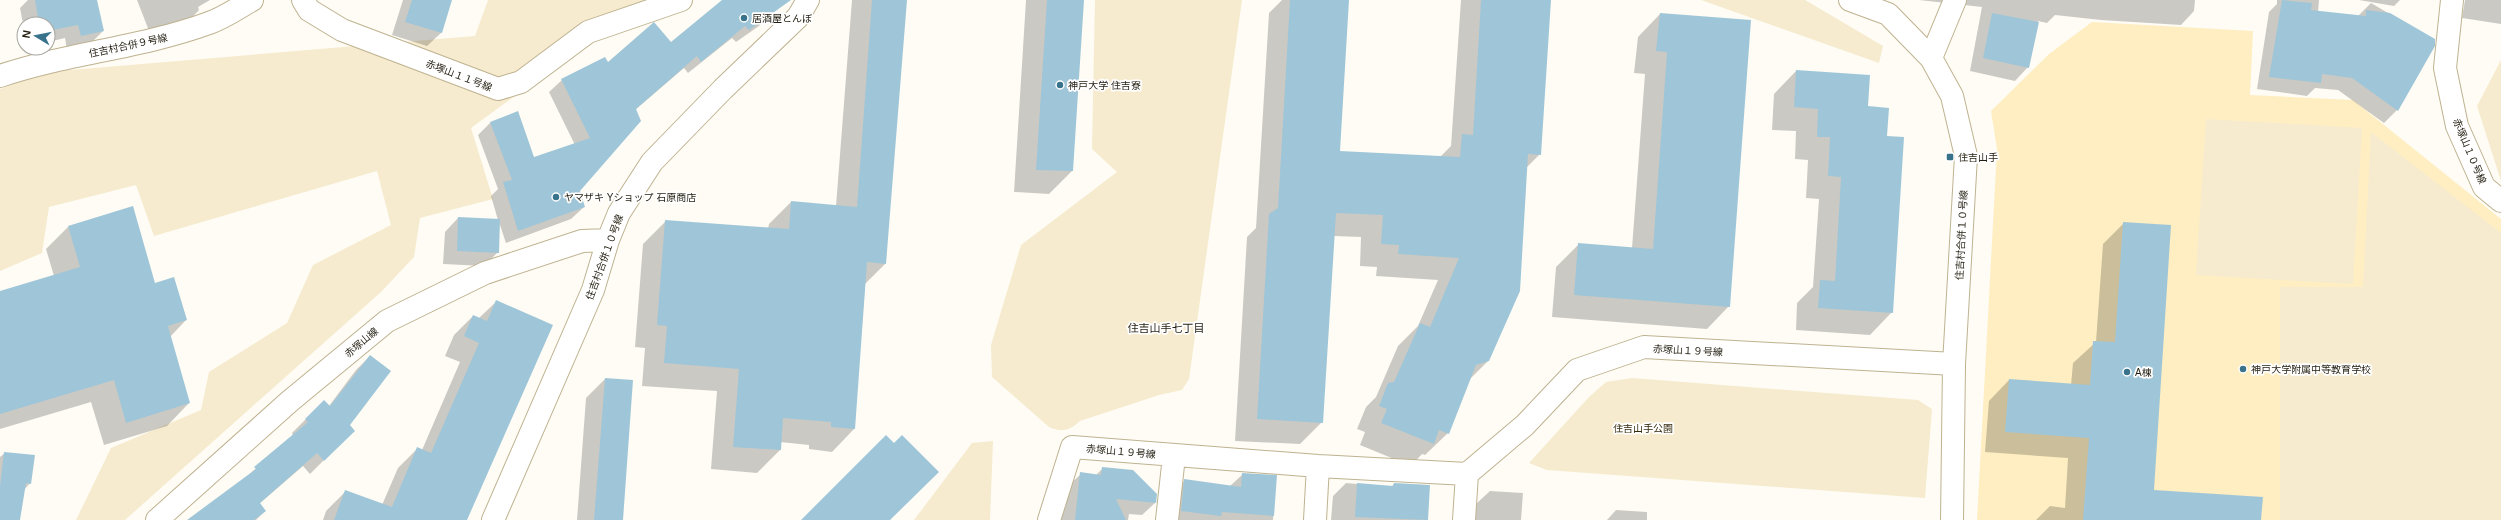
<svg xmlns="http://www.w3.org/2000/svg" width="2501" height="520" viewBox="0 0 2501 520" font-family="Helvetica,'Noto Sans JP',sans-serif">
	<rect width="100%" height="100%" fill="#fefcf4"/>
	<path fill="#feeec2" d="M2092,22L2253,31L2250,95L2353,100L2501,219V520H1977L1997,149L1991,111L2049,54Z"/>
	<path fill="#f6ebce" d="M488,0H646L471,128L493,199L420,218L414,257L381,292L125,520H76L111,448L201,410L209,372L287,323L313,265L391,225L377,171L154,236L136,185L49,207L42,253L0,271V89L46,72L475,36Z
		M1095,0H1242L1189,379L1182,390L1159,395L1080,421C1070,430 1063,433 1049,427L992,377L991,345L1021,245L1117,172L1092,149Z
		M1701,0H1805L1883,46L1879,63Z
		M2501,60V181L2477,106Z
		M2206,119L2362,128L2353,284L2196,275Z
		M2371,132L2501,233V520H2280V287H2363Z
		M1632,378L1918,400L1932,409L1925,498L1547,470L1529,463L1589,397L1606,382Z
		M993,441L990,520H914L972,443Z"/>
	<path fill="#0003" d="M28,0H96L103,31L89,45L67,50L65,38L48,42V24H24V29L20,8Z
		M137,0H210L198,7L199,10L186,24L151,36Z
		M403,0H444L450,3L441,33L427,46L392,35Z
		M726,0H783L759,26L736,42L732,38L688,73L684,68L635,110L578,191L584,207L571,219L506,243L499,222L498,252L484,266L443,264L445,232L458,218L498,220L491,196L498,189L478,135L491,122L533,159L575,145L549,92L562,80L671,43Z
		M852,0H906L885,264L865,284L854,429L832,452L809,449V445L780,442V450L757,473L711,469L717,391L642,386L645,348L635,347L643,244L666,221L768,229L769,224L791,202L836,206Z
		M1026,0H1083L1072,171L1049,194L1014,192Z
		M1282,0H1348L1339,152L1440,157L1451,146L1461,0H1550L1540,154L1526,168L1488,361L1469,380L1448,433L1425,455L1422,454L1411,466L1360,445L1365,432L1357,429L1366,407L1376,397L1398,346L1418,326L1438,280L1376,276L1377,267L1360,266L1361,237L1334,236L1322,422L1300,444L1235,441L1247,237L1256,228L1269,13Z
		M1919,0H2195L2194,11L2181,25L2101,20L2055,15L2047,23L2038,21L2028,67L2015,81L1970,71L1982,7Z
		M2277,0H2319L2318,12L2358,16L2371,3L2434,40L2397,110L2384,123L2338,90L2315,88L2307,96L2257,89L2269,12L2277,4Z
		M2359,0H2400L2394,6Z
		M2465,0H2501V24L2462,18Z
		M1660,14L1729,306L1707,329L1552,317L1556,267L1579,244L1632,248L1645,74L1634,73L1638,37Z
		M1796,71L1886,136L1892,312L1870,335L1796,330L1797,303L1813,287L1819,199L1806,198L1808,160L1795,159L1796,131L1772,130L1774,94Z
		M2124,223L2153,491L2260,520H2036L2050,506L2065,508L2068,458L1985,452L1989,401L2009,380L2071,385L2073,363L2096,342L2103,244Z
		M68,227L155,284L174,279L186,320L170,337L189,403L167,426L104,445L91,402L0,429V292L54,276L46,249Z
		M497,301L466,520H323L326,511L346,491L382,505L398,468L418,448L422,450L460,362L445,356L454,335L473,316L479,318Z
		M370,356L348,425L353,431L310,474L303,466L259,504L265,511L256,520H209L242,481L293,435L292,433L324,401L329,406L356,370Z
		M605,379L622,520H577L586,398Z
		M5,453L30,483L24,490L19,520H0V457Z
		M1103,468L1155,503L1142,515L1129,514L1128,520H1055L1065,508L1068,486L1081,474L1096,475Z
		M1243,474L1276,476L1273,520H1168L1171,494L1185,480L1230,486Z
		M1346,483L1391,487L1394,484L1429,486L1427,520H1331L1333,496Z
		M1490,491L1523,493L1521,520H1475L1476,504Z
		M1616,510L1647,512V520H1607Z"/>
	<path fill="#9fc6d8" d="M35,0H97L104,31L81,36L78,25L48,31V24H39Z
		M412,0H452L442,33L405,22Z
		M722,0H791L749,30L745,26L701,62L697,56L636,109L641,121L580,191L585,207L518,231L503,182L512,180L490,122L518,111L534,157L590,138L561,79L605,57L608,62L654,22L671,42Z
		M872,0H907L886,264L867,262L855,429L831,427V422L783,418L781,450L733,447L739,369L664,363L667,326L657,325L665,220L789,229L791,201L857,207Z
		M1047,0H1084L1073,171L1036,170Z
		M1290,0H1349L1340,151L1460,157L1462,134L1473,135L1481,0H1551L1541,155L1528,154L1520,291L1489,361L1476,365L1449,434L1439,430L1434,444L1381,423L1387,409L1379,406L1388,383L1394,382L1420,323L1430,327L1459,258L1398,254L1399,245L1381,244L1383,215L1336,213L1323,423L1257,419L1269,214L1278,208Z
		M2282,0L2312,3L2311,10L2366,16V10L2390,13L2435,39V46L2398,111L2352,78L2322,74L2321,83L2269,77Z
		M1660,13L1751,20L1730,307L1574,295L1578,243L1653,249L1667,52L1656,51Z
		M1992,13L2039,22L2029,68L1983,58Z
		M1796,70L1870,75L1868,106L1889,108L1887,136L1904,137L1893,313L1818,308L1820,280L1835,281L1841,177L1828,176L1830,137H1817L1818,109L1794,107Z
		M133,206L155,283L174,277L187,320L168,326L190,403L126,423L114,380L0,414V291L80,267L68,226Z
		M458,217L500,219L499,253L457,251Z
		M2123,222L2171,225L2154,490L2263,497L2261,520H2083L2089,438L2005,432L2009,379L2090,385L2093,341L2115,342Z
		M496,300L553,325L467,520H334L345,490L392,507L417,447L431,453L479,343L464,336L473,315L487,321Z
		M370,355L391,371L350,425L355,431L324,461L317,453L260,503L266,511L254,520H187L256,469L254,467L308,422L305,419L324,400L330,406Z
		M605,378L633,380L623,520H594Z
		M886,435L894,443L902,435L939,472L890,520H801Z
		M4,452L35,455L31,484L26,483L20,520H0V486Z
		M1102,467L1133,470L1157,494L1156,503L1116,499L1126,520H1075L1080,472L1101,475Z
		M1242,473L1277,475L1274,516L1222,512L1221,516L1181,511L1184,479L1241,487Z
		M1357,483L1393,486L1394,483L1430,485L1428,520L1355,517Z"/>
	<g fill="none" stroke-linecap="round" stroke-linejoin="round">
		<g stroke="#beb290" stroke-width="24">
			<path id="minor" d="M303,0L309,10L342,30L498,89L521,82L588,32L681,0
				M1850,0L1888,14L1931,58L1952,96L1966,156L1954,364L1952,520
				M2452,0L2445,68L2457,126L2484,187L2501,201
				M1931,58L1955,0
				M0,76C68,53 141,48 209,23C224,18 238,8 252,0
				M157,520L290,401L387,321L485,273L582,241L608,240
				M493,520L593,290L608,240L619,213L652,162L723,89L798,17L808,0
				M1049,520L1072,447L1318,466L1467,474L1525,425L1577,370L1644,347L1954,364
				M1167,520L1174,456
				M1315,520L1318,466
				M1464,520L1467,474"/>
		</g>
		<use href="#minor" stroke="#fff" stroke-width="22"/>
	</g>
	<g fill="#38738b" stroke="#fff" stroke-width="1.5">
		<circle cx="744" cy="18" r="4"/>
		<circle cx="1060" cy="85" r="4"/>
		<rect x="1946" y="153" width="8" height="8" rx="2"/>
		<circle cx="556" cy="197" r="4"/>
		<circle cx="2243" cy="369" r="4"/>
		<circle cx="2127" cy="372" r="4"/>
	</g>
	<g text-anchor="middle" stroke-width="3.5" stroke-linejoin="round" paint-order="stroke">
		<g font-size="10" fill="#221d10" stroke="#fff" text-anchor="start">
			<text x="752" y="22">居酒屋とんぼ</text>
			<text x="1068" y="89">神戸大学 住吉寮</text>
			<text x="1958" y="161">住吉山手</text>
			<text x="564" y="201">ヤマザキ Yショップ 石原商店</text>
			<text x="2251" y="373">神戸大学附属中等教育学校</text>
			<text x="2135" y="376">A棟</text>
		</g>
		<g font-size="10" fill="#221d10" stroke="#fff">
			<text transform="translate(128 45) rotate(-12)" y="4">住吉村合併９号線</text>
			<text transform="translate(459 75) rotate(21)" y="4">赤塚山１１号線</text>
			<text transform="translate(2470 151) rotate(67)" y="4">赤塚山１０号線</text>
			<text transform="translate(1961 235) rotate(-87)" y="4">住吉村合併１０号線</text>
			<text transform="translate(604 257) rotate(-70)" y="4">住吉村合併１０号線</text>
			<text transform="translate(361 342) rotate(-40)" y="4">赤塚山線</text>
			<text transform="translate(1688 350) rotate(3)" y="4">赤塚山１９号線</text>
			<text transform="translate(1121 451) rotate(5)" y="4">赤塚山１９号線</text>
		</g>
		<g font-size="10" fill="#342a0c" stroke="#fff">
			<text x="1643" y="432">住吉山手公園</text>
		</g>
		<g font-size="11" fill="#221d10" stroke="#fff">
			<text x="1166" y="332">住吉山手七丁目</text>
		</g>
	</g>
	<g transform="translate(36 36) rotate(280)"><circle r="19" fill="#ffffff" stroke="#a7a59f"/>
	<path d="M0-3L7 15L0 10L-7 15Z" fill="#38738b"/>
	<text y="-6" font-size="11" font-weight="bold" text-anchor="middle" fill="#221d10">N</text>
	</g>
</svg>
